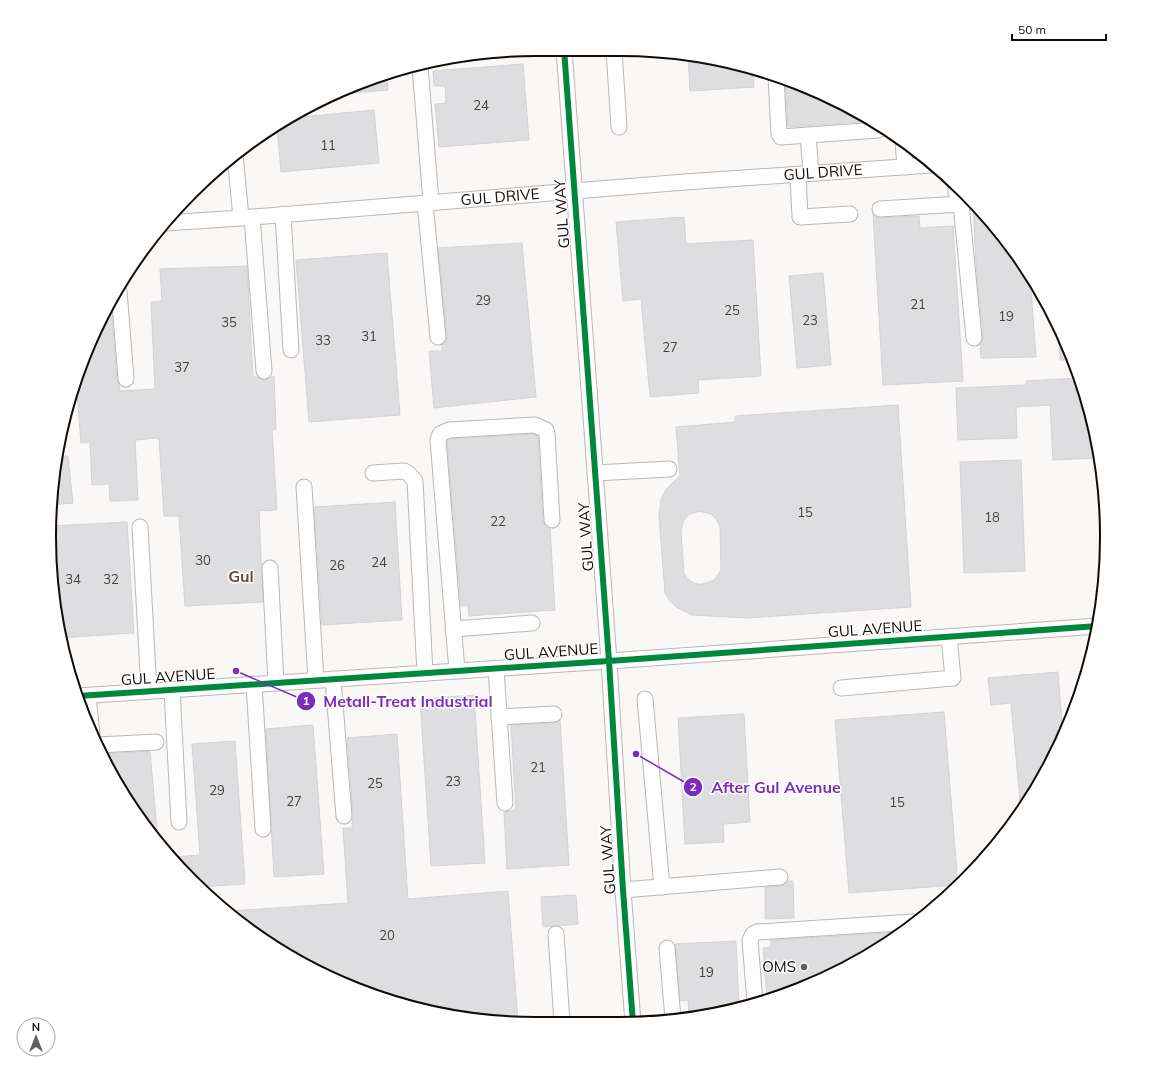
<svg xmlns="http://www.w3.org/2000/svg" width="1156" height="1073" viewBox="0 0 1156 1073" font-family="Mulish,sans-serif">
	<rect width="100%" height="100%" fill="#faf8f6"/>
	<path fill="#dedde0" stroke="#d4d2d6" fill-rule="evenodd" d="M688,55L715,58L753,70L754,87L690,91Z
		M523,64L529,140L439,147L435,104L446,103L445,86H434L433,71Z
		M387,77L388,90L351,93L350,89Z
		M785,80L806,86L872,121L788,127Z
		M374,110L379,163L281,172L277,127L291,118Z
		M973,202L1025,266L1030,275L1036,357L981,358L980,344L983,337L976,263Z
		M873,214L876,217L881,218L919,216L920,228L953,226L963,381L883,385Z
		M684,217L686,244L753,240L761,376L698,380L699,393L650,397L641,299L623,301L616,222Z
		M522,243L536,397L434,408L429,351H442V345L446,341L447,336L438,248Z
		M387,253L400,415L309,422L296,260Z
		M247,266L253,377H257L264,380L274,376L276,429L272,430L277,510L259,511L263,602L185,606L179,516H164L159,438L135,440L138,500L110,501L109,484L92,485L90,442L81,443L77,394H72L99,321L111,303L117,380L119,385L120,391L155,389L151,302L162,301L160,269Z
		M823,273L831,365L797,368L789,276Z
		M1058,328L1070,350L1073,360H1060Z
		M1078,378L1098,442L1099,458L1053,460L1050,405L1016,407L1017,438L958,440L956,388L1026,385V381Z
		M898,405L911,607L747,618L692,615L676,607L670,601L665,593L659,516L661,499L665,491L671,484L680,476L676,427L735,422V416ZM699,511L711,514L715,518L720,526L721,570L718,575L714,580L703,584H698L692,582L687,578L684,573L681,531L684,520L688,515Z
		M533,434L538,436L543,521L545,525L550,528L555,610L469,616L468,605L461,606L447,441L451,439Z
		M68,456L73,503L50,505L58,457Z
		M1021,460L1025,571L964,573L960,462Z
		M395,502L402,620L322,625L314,507Z
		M127,522L134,633L60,638L58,631L51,526Z
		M1058,672L1063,735L1025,808L1021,812L1011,703L991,705L988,678Z
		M474,695L485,863L431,866L420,699Z
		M944,712L958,885L849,893L835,720Z
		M744,714L750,822L723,824L724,842L685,844L678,718Z
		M560,720L569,865L507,869L504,812L516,810L511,725L554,723Z
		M313,725L324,874L274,877L266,729Z
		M397,734L408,899L508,891L518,1021L473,1020L380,998L293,959L231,911L348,903L343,828H352L353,815L347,738Z
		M235,741L245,884L199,887L192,881L172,857L200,855L192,744Z
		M150,751L158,840L131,808L103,754Z
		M788,881H793L794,918L765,919V887L781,886L785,884Z
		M576,895L578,924L543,927L541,897Z
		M903,932L890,942L806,987L767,999L763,948L771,947V940Z
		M736,941L739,1007L714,1015L689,1017L688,1000L680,1001L675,944Z"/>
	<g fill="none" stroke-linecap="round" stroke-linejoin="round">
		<g stroke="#bcb7b3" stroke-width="17">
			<g id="minor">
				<path d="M564,49L609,661L623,890L633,1023"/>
				<path d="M614,50L619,127"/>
				<path d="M420,66L431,202"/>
				<path d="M776,77L779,134L781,137L878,130L883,127"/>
				<path d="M808,135L811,173"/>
				<path d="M903,142L905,167"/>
				<path d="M235,154L241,218"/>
				<path d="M798,175L800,217L850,214"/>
				<path d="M956,185V193L961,204L974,338"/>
				<path d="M425,203L438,337"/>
				<path d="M880,209L961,204"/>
				<path d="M283,214L291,350"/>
				<path d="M252,217L264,371"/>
				<path id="s1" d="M165,223L241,218L685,182L931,165"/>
				<path d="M119,291L126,379"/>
				<path d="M373,473L404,471L408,473L415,481L425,673"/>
				<path d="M595,473L669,469"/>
				<path d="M304,487L316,680"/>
				<path d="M140,527L149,691"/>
				<path d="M270,568L276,683"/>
				<path d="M453,629L532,623"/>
				<path d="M496,669L505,803"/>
				<path d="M457,671L438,440L440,434L449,430L535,425L546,430L547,434L552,520"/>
				<path d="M333,679L344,816"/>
				<path d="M254,684L263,829"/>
				<path d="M841,688L953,678L949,637"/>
				<path d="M172,690L179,822"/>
				<path d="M78,696L609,661L1098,626"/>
				<path d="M88,696L92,734"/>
				<path d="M645,699L662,887"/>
				<path d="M499,717L554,714"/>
				<path d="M98,745L156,742"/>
				<path d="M623,890L780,877"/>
				<path d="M556,934L562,1022"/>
				<path d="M667,948L673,1019"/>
				<path d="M755,1002L750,940L753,934L757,932L914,922"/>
			</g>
		</g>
		<use href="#minor" stroke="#fefefe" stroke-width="15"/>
		<g stroke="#fff" stroke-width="8">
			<path id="cycleway" d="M564,49L609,661L623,890L633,1023
				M78,696L609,661L1098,626"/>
		</g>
		<use href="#cycleway" stroke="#00873e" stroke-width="6"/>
	</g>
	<circle fill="#635e5a" stroke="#fff" stroke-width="1.5" cx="804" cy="967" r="4"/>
	<g text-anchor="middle" stroke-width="3" stroke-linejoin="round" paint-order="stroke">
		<g font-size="13" fill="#47423f">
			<text x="481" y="110">24</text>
			<text x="328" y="150">11</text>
			<text x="483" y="305">29</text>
			<text x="918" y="309">21</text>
			<text x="732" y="315">25</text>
			<text x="1006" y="321">19</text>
			<text x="810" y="325">23</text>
			<text x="229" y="327">35</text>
			<text x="369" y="341">31</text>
			<text x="323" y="345">33</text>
			<text x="670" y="352">27</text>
			<text x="182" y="372">37</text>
			<text x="805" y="517">15</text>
			<text x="992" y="522">18</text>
			<text x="498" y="526">22</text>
			<text x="203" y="565">30</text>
			<text x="379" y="567">24</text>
			<text x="337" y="570">26</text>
			<text x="73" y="584">34</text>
			<text x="111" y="584">32</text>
			<text x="538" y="772">21</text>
			<text x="453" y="786">23</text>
			<text x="375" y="788">25</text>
			<text x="217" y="795">29</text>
			<text x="294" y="806">27</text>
			<text x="897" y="807">15</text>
			<text x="387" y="940">20</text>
			<text x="706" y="977">19</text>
		</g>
		<g font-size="15" fill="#120b06" stroke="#fff">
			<text dy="5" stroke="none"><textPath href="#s1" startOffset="660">GUL DRIVE</textPath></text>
			<text dy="5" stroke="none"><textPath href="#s1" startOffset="336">GUL DRIVE</textPath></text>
			<text transform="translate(562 214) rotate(-94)" y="5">GUL WAY</text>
			<text transform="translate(586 537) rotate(-94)" y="5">GUL WAY</text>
			<text transform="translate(875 629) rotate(-4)" y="5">GUL AVENUE</text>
			<text transform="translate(551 652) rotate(-4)" y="5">GUL AVENUE</text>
			<text transform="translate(168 677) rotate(-4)" y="5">GUL AVENUE</text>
			<text transform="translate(608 860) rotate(-94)" y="5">GUL WAY</text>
		</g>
		<g font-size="15" fill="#120b06" stroke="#fff" text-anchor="end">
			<text x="796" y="972">OMS</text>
		</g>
		<g font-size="16" font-weight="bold" fill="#614e40" stroke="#fff">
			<text x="241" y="582">Gul</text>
		</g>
	</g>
	<path d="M0 0H1156V1073H0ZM536 56H620A480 480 0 0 1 1100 536V537A480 480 0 0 1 620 1017H536A480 480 0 0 1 56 537V536A480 480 0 0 1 536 56Z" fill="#fff" fill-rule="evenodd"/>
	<path fill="none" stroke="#120b06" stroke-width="2" d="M536 56H620A480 480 0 0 1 1100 536V537A480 480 0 0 1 620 1017H536A480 480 0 0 1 56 537V536A480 480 0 0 1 536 56Z"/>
	<path fill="none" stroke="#7b2cbf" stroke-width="1.5" d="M236 671L306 701M636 754L693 787"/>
	<g fill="#7b2cbf" stroke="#fff" stroke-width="1.5">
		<circle cx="236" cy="671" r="4"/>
		<circle cx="636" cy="754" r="4"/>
		<circle cx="306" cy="701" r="10"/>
		<circle cx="693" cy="787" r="10"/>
	</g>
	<g font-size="12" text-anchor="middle" font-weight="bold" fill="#fff">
		<text x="306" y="705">1</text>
		<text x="693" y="791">2</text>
	</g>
	<g font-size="16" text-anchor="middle" font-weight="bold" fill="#7b2cbf" stroke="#fff" stroke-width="3" stroke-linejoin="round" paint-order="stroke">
		<text x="408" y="707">Metall-Treat Industrial</text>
		<text x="776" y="793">After Gul Avenue</text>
	</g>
	<g transform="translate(36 1037)"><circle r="19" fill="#ffffff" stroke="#a09d9b"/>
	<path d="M0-3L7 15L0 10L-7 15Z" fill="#635e5a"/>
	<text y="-6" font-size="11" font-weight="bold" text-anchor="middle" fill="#120b06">N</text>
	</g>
	<path d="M1012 34v6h94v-6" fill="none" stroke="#120b06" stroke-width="2"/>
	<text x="1018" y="34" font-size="12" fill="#120b06" stroke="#ffffff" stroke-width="3" paint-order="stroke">50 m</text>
</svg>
